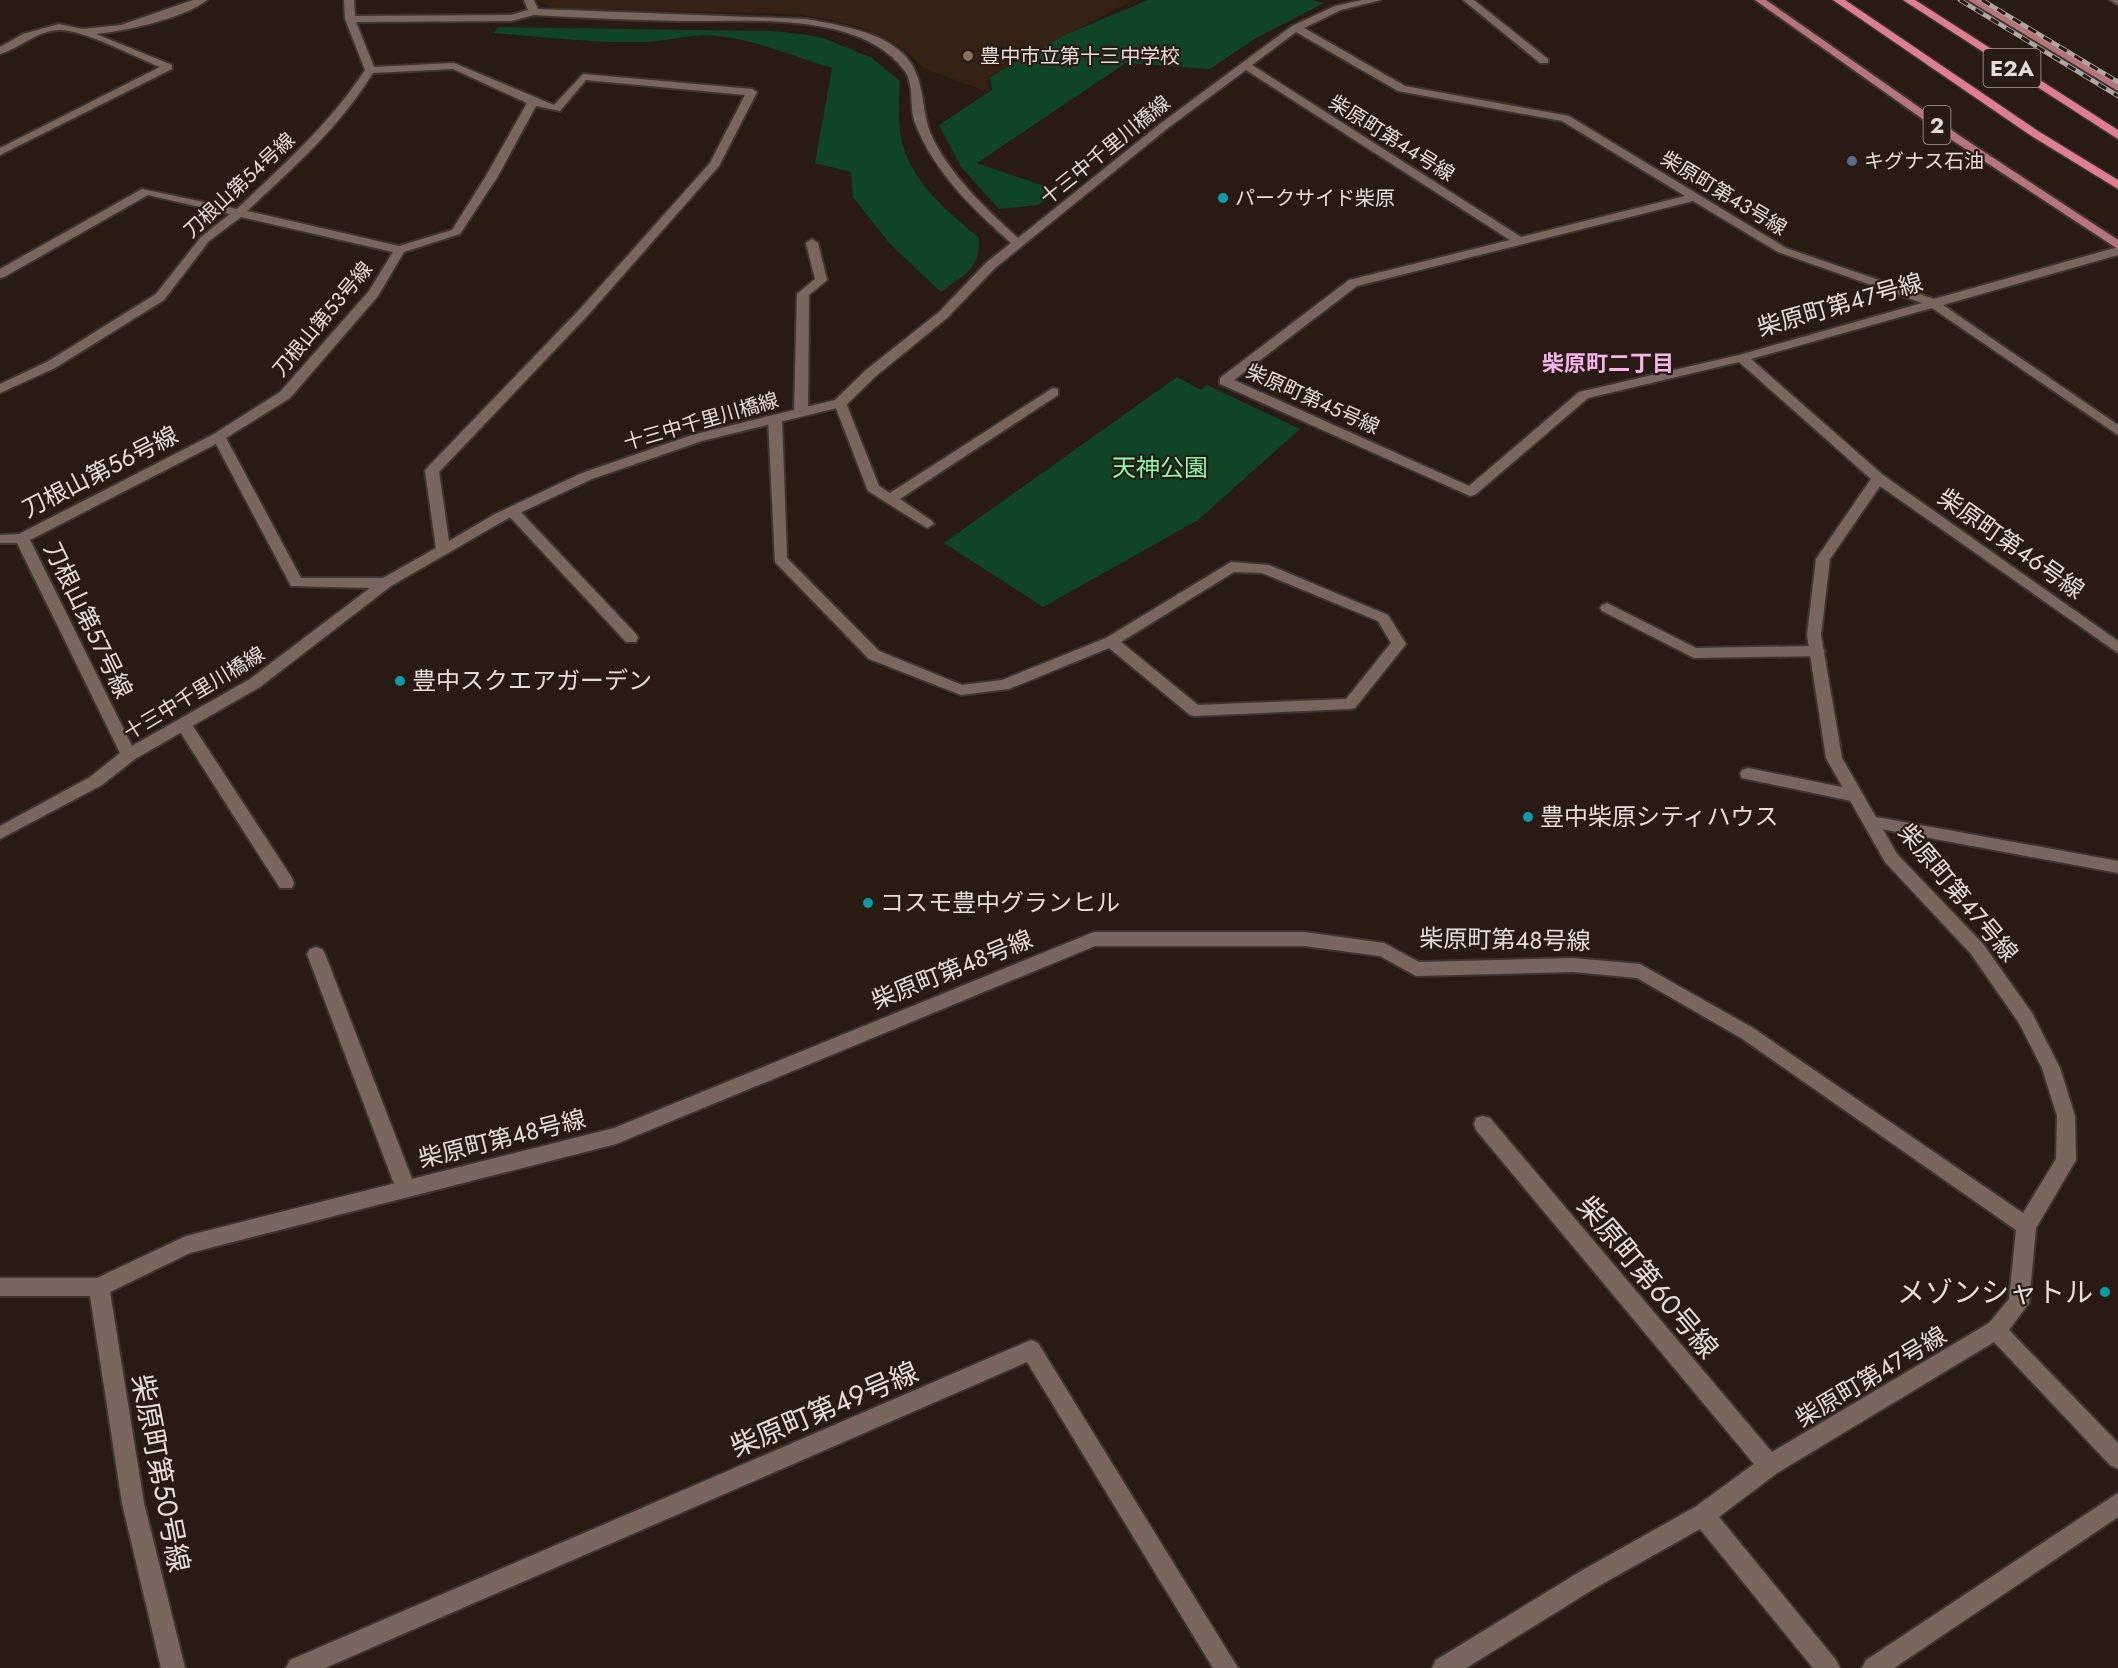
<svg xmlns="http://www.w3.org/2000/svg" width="2118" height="1668" viewBox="0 0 2118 1668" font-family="Jost,'Noto Sans JP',sans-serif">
	<rect width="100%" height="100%" fill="#291b13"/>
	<path fill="#352116" d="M535,0H1133L988,77L989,90L987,92L924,68L898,45L857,26L800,14L556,9Z"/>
	<path fill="#0f4526" d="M1148,0H1312L1324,3L1256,38L1210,69L1126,63L977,163L1059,191L1038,205L999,209L961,167L939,125L992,90L990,77L1067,34Z
		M498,27L771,31L801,34L823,38L872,58L900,81C899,102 897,126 903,146C915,186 949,212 979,238C980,270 964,274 941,292L890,244L853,197L851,172L815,163L832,68C795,57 757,40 718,36C693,33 670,41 645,42C594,43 544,37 494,33Z
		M1177,377L1201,390L1207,385L1300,429L1198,520L1043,607L944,543Z"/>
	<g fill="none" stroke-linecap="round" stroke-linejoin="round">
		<g stroke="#403431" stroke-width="4">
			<path id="service" d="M812,239L818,243L827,280L809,295L808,412L801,416L794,412L797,294L815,279L806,243Z
				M1053,388L1058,389V395L900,499L932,521L934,524L927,528L868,491L834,403L840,399L846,403L879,486L890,493Z
				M775,415L782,419L787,558L879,651L962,685L1002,680L1106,638L1231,562L1269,565L1388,615L1406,644L1355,708L1350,709L1195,716L1190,715L1109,648L1009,689L961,695L869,659L775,562L768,419ZM1234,572L1262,573L1378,621L1391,643L1346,699L1198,705L1121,642Z
				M512,507L517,508L636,634L638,638L636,642H626L507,514L505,511Z
				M1607,603L1696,648L1817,646L1825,651L1817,656L1694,658L1602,611L1600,608L1602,605Z
				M183,719L189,720L292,878L294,883L292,888H280L175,724Z
				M1748,768L1856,790L1864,796L1856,802L1742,778L1740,774L1742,770Z
				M1871,816L2118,861V873L1865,826L1863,822L1865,818Z
				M316,947L322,949L325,954L416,1189L413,1195L406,1197L399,1195L396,1189L307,954L310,949Z"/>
		</g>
		<g stroke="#403431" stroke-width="4">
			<path id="minor" d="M193,0H207C185,18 125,31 96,34L172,65V69L0,155V148L160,67C135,57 84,30 60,30C38,30 20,48 0,54V47L23,34L59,24L83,29L121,25Z
				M344,0H354L355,16L511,15L528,10L524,0H534L538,9L806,19C844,26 905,34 918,78C925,100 923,120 934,141C954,179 986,209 1018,238L1160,124L1292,26L1335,6L1362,0H1381L1341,10L1304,28L1405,86L1569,116L1786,248L1934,299L2118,247V255L1943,305L2118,425V435L1932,308L1751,359L1883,475L2118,641V653L1880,486L1830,559L1821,635L1842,758L1897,854L1983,944L2032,1013L2060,1068L2075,1116L2076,1160L2036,1228L2029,1303L2009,1330L2118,1443V1469L2110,1465L1994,1342L1777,1473L1719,1517L1836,1660L1840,1668H1813L1700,1529L1597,1587L1466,1668H1432L1436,1660L1581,1571L1695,1507L1754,1464L1476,1130L1474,1124L1476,1118L1483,1116L1490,1118L1772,1452L1989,1323L2009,1299L2016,1230L1741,1038L1637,978L1573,972L1416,976L1380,956L1304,946H1095L616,1144L190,1253L110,1292L144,1503L185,1668H161L122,1503L90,1296H0V1278H97L186,1236L614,1128L1094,932H1304L1384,943L1419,962L1573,958L1640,964L1753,1028L2023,1213L2056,1159L2057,1116L2042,1068L2019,1023L1971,954L1885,862L1826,758L1807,635L1816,559L1871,479L1739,362L1588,398L1475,495L1470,496L1220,384V378L1349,280L1510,240L1246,70L1168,128L995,268L947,318L876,376L845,406L702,441L592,479L505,520L391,586L260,687L135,759L102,785L0,839V826L90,777L120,753L17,543H0V535L19,534L214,434L280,392L369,291L393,252L241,217L209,241L164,300L55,368L0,393V384L47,362L156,294L201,237L230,214L148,195L4,277L0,278V269L142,189L237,209C284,164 329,125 365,70L345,19ZM534,15C583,18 631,20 680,21C747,22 859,10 904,70C915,84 909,106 915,123C934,172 973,209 1011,243L987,262L939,312L866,370L835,400L692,435L582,473L495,514L449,541L439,472L589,314L719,166L757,92L752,89L583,74L554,105L454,63L374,67L356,22L511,21ZM1296,32L1398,91L1562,121L1685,196L1521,237L1252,65ZM453,69L527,103L486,176L452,230L399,246L247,211C295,166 338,129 373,73ZM586,80L745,95L710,163L581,308L427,468L425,471L436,548L383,578H301L226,438L290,398L378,296L404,252L460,234L498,176L536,106L560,111ZM1693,201L1778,252L1922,303L1739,355L1579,392L1469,486L1234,380L1357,286ZM216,444L291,586L370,588L250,679L132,746L30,540Z
				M1463,0H1474L1548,59V63H1540Z
				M2110,0H2118V5Z
				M1031,1340L1038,1343L1238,1668H1213L1027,1362L325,1668H286L290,1660Z
				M2118,1493V1517L1894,1668H1862L1866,1660Z"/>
		</g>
		<g stroke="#403431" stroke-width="4">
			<path id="primary" d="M1755,0H1766L1963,138L2118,240V249L1955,142Z
				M1968,0H1980L2118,84V91Z"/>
		</g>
		<g stroke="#403431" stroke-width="3">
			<path id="motorway" d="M1833,0H1845L2038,131L2118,180V189L2030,135Z
				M1903,0H1915L2118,130V139Z"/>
		</g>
		<use href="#service" fill="#79675f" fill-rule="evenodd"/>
		<use href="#minor" fill="#79675f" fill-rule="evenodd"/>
		<use href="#primary" fill="#b6757d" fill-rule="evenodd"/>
		<use href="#motorway" fill="#df7e91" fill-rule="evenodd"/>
		<g stroke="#b1a6a1" stroke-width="4.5">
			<path id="rail" d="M1960,0L2118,96
				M1982,0L2118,82"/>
		</g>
		<use href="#rail" stroke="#291b13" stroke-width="3" stroke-dasharray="9" stroke-linecap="butt"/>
	</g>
	<circle fill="#8d6e63" stroke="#291b13" stroke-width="2" cx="968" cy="56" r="6"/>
	<circle fill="#5c6f8a" stroke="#291b13" stroke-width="2" cx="1852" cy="161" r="6"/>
	<g fill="#0f9aa8" stroke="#291b13" stroke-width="2">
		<circle cx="1223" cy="198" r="6"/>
		<circle cx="400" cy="681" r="6"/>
		<circle cx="1528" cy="817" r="6"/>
		<circle cx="868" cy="903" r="6"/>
		<circle cx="2105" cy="1292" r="6"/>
	</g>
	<g text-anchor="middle" stroke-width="4.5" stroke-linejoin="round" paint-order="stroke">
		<g font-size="20" fill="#e6dcd7" stroke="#291b13" text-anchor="start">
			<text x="980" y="63">豊中市立第十三中学校</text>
			<text x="1864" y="168">キグナス石油</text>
			<text x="1235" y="205">パークサイド柴原</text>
		</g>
		<g font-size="20" fill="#e6dcd7" stroke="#291b13">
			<text transform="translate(1392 138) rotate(32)" y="7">柴原町第44号線</text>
			<text transform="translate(1105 150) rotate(-39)" y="7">十三中千里川橋線</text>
			<text transform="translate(239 185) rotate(-43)" y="7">刀根山第54号線</text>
			<text transform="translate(1724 193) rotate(31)" y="7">柴原町第43号線</text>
			<text transform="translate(322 319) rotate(-50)" y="7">刀根山第53号線</text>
			<text transform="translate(1313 399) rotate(24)" y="7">柴原町第45号線</text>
			<text transform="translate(701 421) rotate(-16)" y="7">十三中千里川橋線</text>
			<text transform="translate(194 693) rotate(-31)" y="7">十三中千里川橋線</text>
		</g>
		<g fill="#291b13" stroke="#ada29c" stroke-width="1.5">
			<rect x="1983.5" y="49" width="57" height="38" rx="4.5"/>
			<rect x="1923.5" y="106" width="27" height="38" rx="4.5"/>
		</g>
		<g font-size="22" font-weight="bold" fill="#e6dcd7">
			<text x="2012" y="76">E2A</text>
			<text x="1937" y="133">2</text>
		</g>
		<g font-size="22" font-weight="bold" fill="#f4b4e9" stroke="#291b13">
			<text x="1608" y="371">柴原町二丁目</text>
		</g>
		<g font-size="24" fill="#e6dcd7" stroke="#291b13">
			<text transform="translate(1840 305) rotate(-16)" y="8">柴原町第47号線</text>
			<text transform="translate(100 472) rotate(-27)" y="8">刀根山第56号線</text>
			<text transform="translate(2011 544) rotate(35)" y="8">柴原町第46号線</text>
			<text transform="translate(88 620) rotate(64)" y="8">刀根山第57号線</text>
			<text transform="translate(1958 893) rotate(50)" y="8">柴原町第47号線</text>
			<text transform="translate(1505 940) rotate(1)" y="8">柴原町第48号線</text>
			<text transform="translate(952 970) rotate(-22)" y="8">柴原町第48号線</text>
			<text transform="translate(502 1139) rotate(-14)" y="8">柴原町第48号線</text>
			<text transform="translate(1871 1377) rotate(-31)" y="8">柴原町第47号線</text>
		</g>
		<g font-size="24" fill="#89f6b0" stroke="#291b13">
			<text x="1160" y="476">天神公園</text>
		</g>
		<g font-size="24" fill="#e6dcd7" stroke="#291b13" text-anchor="start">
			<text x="412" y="689">豊中スクエアガーデン</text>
			<text x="1540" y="825">豊中柴原シティハウス</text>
			<text x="880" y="911">コスモ豊中グランヒル</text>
		</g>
		<g font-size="28" fill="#e6dcd7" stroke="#291b13">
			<text transform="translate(1648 1277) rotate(50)" y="10">柴原町第60号線</text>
			<text transform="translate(824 1409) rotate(-23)" y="10">柴原町第49号線</text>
			<text transform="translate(161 1473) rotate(79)" y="10">柴原町第50号線</text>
		</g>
		<g font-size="28" fill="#e6dcd7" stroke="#291b13" text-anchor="end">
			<text x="2093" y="1302">メゾンシャトル</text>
		</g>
	</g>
</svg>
